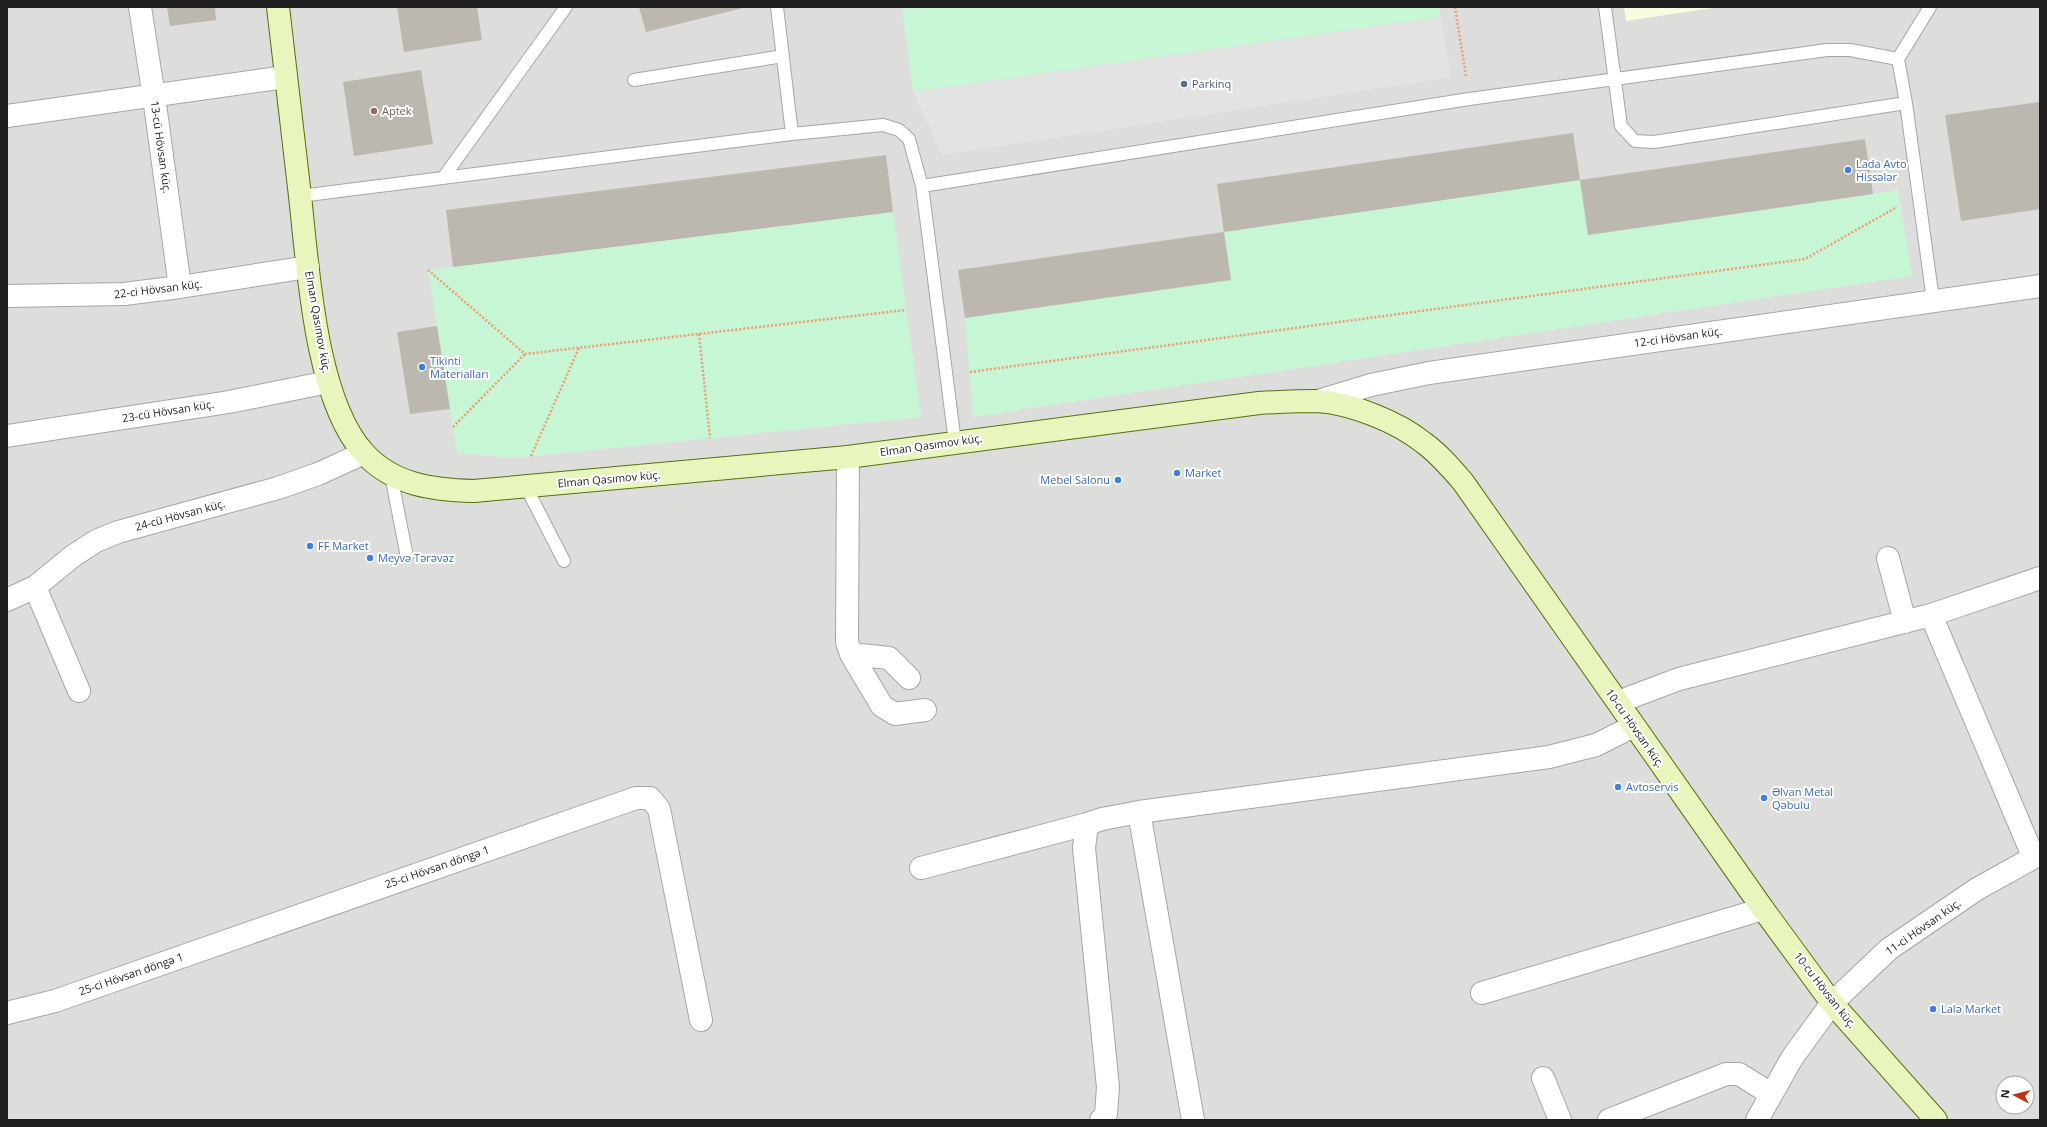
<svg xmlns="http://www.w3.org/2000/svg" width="2047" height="1127" viewBox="0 0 2047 1127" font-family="'Open Sans',sans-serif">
	<rect width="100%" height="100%" fill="#efeee6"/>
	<path fill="#dddddc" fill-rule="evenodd" d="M7,7H2040V1120H7ZM2003,1083H2027V1107H2003Z"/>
	<path fill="#f8fde1" d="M1624,7H1719L1626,21Z"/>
	<path fill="#c6f6d3" d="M902,7H1439L1441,17L913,92Z
		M1580,180L1588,235L1898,190L1912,276L973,417L965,318L1231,280L1224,232Z
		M893,212L921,417L514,458L457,453L428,270Z"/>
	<path fill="#e3e3e3" d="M1441,17L1451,77L942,155L913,92Z"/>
	<path fill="#bcb7af" d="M167,7H215L216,20L170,26Z
		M397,7H477L482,40L404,52Z
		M639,7H743V8L646,32Z
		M421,70L433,144L354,156L343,82Z
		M2040,102V209L1961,221L1945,115Z
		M1573,133L1580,180L1224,232L1217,184Z
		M1865,139L1873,194L1588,235L1580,180Z
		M886,155L893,212L453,267L446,210Z
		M1224,232L1231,280L965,318L958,270Z
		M437,326L450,409L410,414L397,332Z"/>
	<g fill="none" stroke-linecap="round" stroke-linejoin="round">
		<g stroke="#a6a6a6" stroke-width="14">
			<path id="service" d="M777,7L792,134
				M1605,7L1621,126L1635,141L1654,142L1906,103
				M1930,7L1898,59L1906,103L1933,300
				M634,80L783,56
				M443,178L566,7
				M922,186L1469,99L1827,50H1850L1898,59
				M300,196L792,134L883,125L899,130L909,139L922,186L955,442
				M391,475L407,557
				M526,487L564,561"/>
		</g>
		<g stroke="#a6a6a6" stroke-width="24">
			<path id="minor" d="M140,7L154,97L180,287
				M7,116L286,77
				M7,296L124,294L180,287L308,267
				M7,436L229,402L328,382
				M848,457L847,642L851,654L882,706L895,714L925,710
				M1888,558L1905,622
				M35,587L79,691
				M7,600L35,587L73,556L96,541L118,532L278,488L318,474L364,453
				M1931,615L2033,856
				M851,654L889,658L909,678
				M1618,702L1679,679L1931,615L2040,578
				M1139,812L1193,1120
				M921,868L1087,824
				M1482,993L1763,909
				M7,1013L55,1001L636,798H650L659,809L701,1020
				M1543,1078L1560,1120
				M1101,1120L1106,1114L1108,1087L1084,848L1087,824L1102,819L1139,812L1549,757L1596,745L1634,726
				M1609,1120L1726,1074H1739L1771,1094
				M1757,1120L1792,1058L1832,1003L1889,949L1977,889L2040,854"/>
		</g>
		<g stroke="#a6a6a6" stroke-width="24">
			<path id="tertiary" d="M1318,401L1371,385L1429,373L2040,286"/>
		</g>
		<g stroke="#53710c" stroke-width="24">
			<path id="secondary" d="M278,7C285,70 293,133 300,196C308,267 315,399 364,453C393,485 433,490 474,491L848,457L1259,403C1278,402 1297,401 1317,401C1351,403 1398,422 1424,443C1439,454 1451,468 1463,482L1763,909L1832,1003L1936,1120"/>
		</g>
		<path stroke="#f19a75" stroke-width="2.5" stroke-dasharray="2 2" stroke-linecap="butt" d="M1455,7L1466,76
			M428,270L525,354L906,310
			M699,334L710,438
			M970,372L1805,259L1897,207
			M453,427L525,354
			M531,456L579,348"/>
		<use href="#service" stroke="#fff" stroke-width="12"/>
		<use href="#minor" stroke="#fff" stroke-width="22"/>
		<use href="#tertiary" stroke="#fff" stroke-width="22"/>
		<use href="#secondary" stroke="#e8f6be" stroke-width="22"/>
	</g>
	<circle fill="#5c6f8a" stroke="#fff" stroke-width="1.5" cx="1184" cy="84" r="4"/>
	<circle fill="#8d6e63" stroke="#fff" stroke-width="1.5" cx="374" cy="111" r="4"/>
	<g fill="#3f7fe0" stroke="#fff" stroke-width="1.5">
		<circle cx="1848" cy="170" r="4"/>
		<circle cx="422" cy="367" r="4"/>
		<circle cx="1177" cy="473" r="4"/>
		<circle cx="1118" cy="480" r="4"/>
		<circle cx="310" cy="546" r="4"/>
		<circle cx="370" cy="558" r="4"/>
		<circle cx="1618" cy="787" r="4"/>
		<circle cx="1764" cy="798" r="4"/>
		<circle cx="1933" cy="1009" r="4"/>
	</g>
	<g text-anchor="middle" stroke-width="4" stroke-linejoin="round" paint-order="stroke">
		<g font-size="11" fill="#4e5e75" stroke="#fff" text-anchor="start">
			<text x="1192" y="88">Parkinq</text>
		</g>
		<g font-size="11" fill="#785e54" stroke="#fff" text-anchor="start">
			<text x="382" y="115">Aptek</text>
		</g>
		<g font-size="11" fill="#1f1f1f" stroke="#fff">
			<text transform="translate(161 147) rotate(82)" y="4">13-cü Hövsan küç.</text>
			<text transform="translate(158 289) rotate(-7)" y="4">22-ci Hövsan küç.</text>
			<text transform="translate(318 322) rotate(80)" y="4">Elman Qasımov küç.</text>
			<text transform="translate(1678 337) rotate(-8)" y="4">12-ci Hövsan küç.</text>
			<text transform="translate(168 411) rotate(-9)" y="4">23-cü Hövsan küç.</text>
			<text transform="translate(931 445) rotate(-8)" y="4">Elman Qasımov küç.</text>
			<text transform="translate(609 479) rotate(-5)" y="4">Elman Qasımov küç.</text>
			<text transform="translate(180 515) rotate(-15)" y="4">24-cü Hövsan küç.</text>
			<text transform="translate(1635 728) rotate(55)" y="4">10-cu Hövsan küç.</text>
			<text transform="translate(437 867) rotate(-19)" y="4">25-ci Hövsan döngə 1</text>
			<text transform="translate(1923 927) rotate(-35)" y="4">11-ci Hövsan küç.</text>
			<text transform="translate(131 974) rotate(-19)" y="4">25-ci Hövsan döngə 1</text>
			<text transform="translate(1825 990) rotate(52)" y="4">10-cu Hövsan küç.</text>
		</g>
		<g font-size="11" fill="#366cbe" stroke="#fff" text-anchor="start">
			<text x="1856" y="168">Lada Avto<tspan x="1856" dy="13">Hissələr</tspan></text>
			<text x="430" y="365">Tikinti<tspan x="430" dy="13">Materialları</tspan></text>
			<text x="1185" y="477">Market</text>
			<text x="1110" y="484" text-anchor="end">Mebel Salonu</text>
			<text x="318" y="550">FF Market</text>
			<text x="378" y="562">Meyvə Tərəvəz</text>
			<text x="1626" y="791">Avtoservis</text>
			<text x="1772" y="796">Əlvan Metal<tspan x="1772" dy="13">Qəbulu</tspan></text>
			<text x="1941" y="1013">Lalə Market</text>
		</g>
	</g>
	<rect width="2047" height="1127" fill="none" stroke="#1f1f1f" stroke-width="16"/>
	<g transform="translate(2015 1095) rotate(277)"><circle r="19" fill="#ffffff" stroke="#a5a5a5"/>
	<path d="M0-3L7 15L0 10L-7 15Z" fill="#c22f0c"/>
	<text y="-6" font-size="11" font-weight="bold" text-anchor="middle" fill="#1f1f1f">N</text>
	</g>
</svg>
